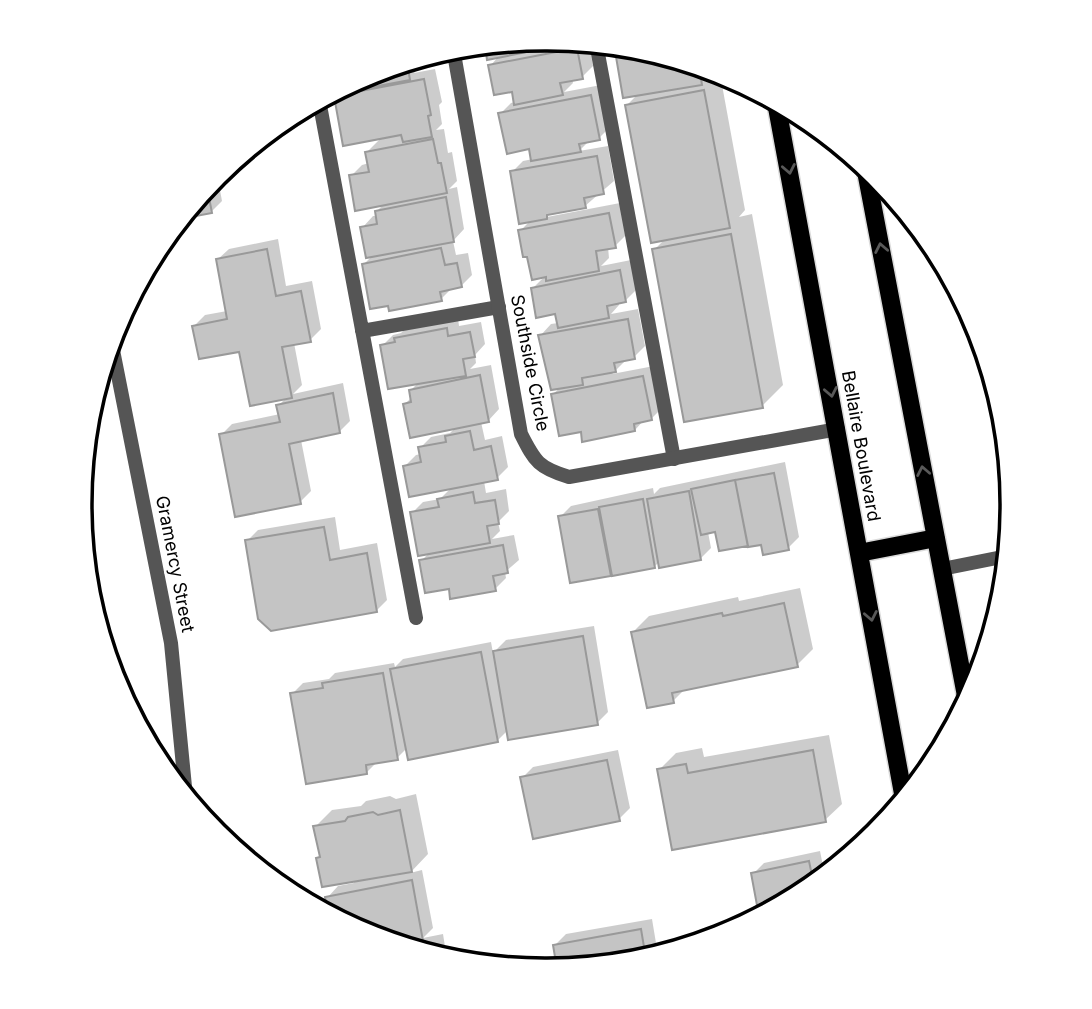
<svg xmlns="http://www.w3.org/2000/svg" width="1092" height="1009" viewBox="0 0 1092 1009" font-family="Inter,sans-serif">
	<rect width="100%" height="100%" fill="#fff"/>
	<path fill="#0003" d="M546,39L561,40L557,44L571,41L589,43L593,66L582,77L572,79L573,83L564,92L601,85L610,127L599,138L590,140L579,151L608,146L614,181L585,206L551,212L547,217L620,203L626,235L615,246L608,247L609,258L601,266L631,260L636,290L625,301L619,302V305L611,314L638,309L645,346L634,357L627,359L612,374L654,366L662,408L651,419L644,420L635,430H582L553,394L561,387L540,336L551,324L558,323L556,312L533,288L545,276L520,231L531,220L512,172L523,161L533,159L531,147L500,114L511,103L515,102L513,90L490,66L500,55L489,58L486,44Z
		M615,45L637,48L713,71L707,77L720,74L745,210L739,217L752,214L783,385L762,406L654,250L665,239L627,105L638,94Z
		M419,58L420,67L414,73L435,69L442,102L439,105L442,124L436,130L444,129L448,153L452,152L457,181L449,189L457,187L464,229L453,241L456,255L468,253L472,275L461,286L452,288L441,299L363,265L373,255L362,228L373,216H378L377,211L385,203L351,176L362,165L369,163L367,152L382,137L336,97L342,91L334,92L368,74Z
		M217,174L222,201L211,212L182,217Z
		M278,239L286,286L312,281L321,329L310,340L294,343L302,385L293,394L343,383L350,421L339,432L301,440L311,491L300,502L221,435L232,424L280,414L278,406L287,397L241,350L194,326L205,315L227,311L217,260L229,249Z
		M458,318L459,326L481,322L485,344L475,355L476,363L470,369L491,365L499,409L488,421L481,422L485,440L502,436L508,467L497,478L484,481L486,493L506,489L509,511L498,522L500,531L492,539L514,535L519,560L505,572L506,578L495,589L450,587L421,561L430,552L412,513L423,502L440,499L452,487L405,466L416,455L421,454L420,448L431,437L450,433L456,427L405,404L412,397L411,390L419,382L382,346L393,335L401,333L407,327Z
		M785,462L799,537L788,548L717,530L708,532L711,548L700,559L660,561L654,567L572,581L560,517L571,506L653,488L654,494L660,488Z
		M335,517L340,550L377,543L387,600L376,611L247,541L258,530Z
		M88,551L97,602L93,607L89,595L85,552Z
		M800,588L813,649L797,665L685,689L673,701L632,633L649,616L738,597L739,601Z
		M100,614L105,650L95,615Z
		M594,626L608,712L597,723L508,730L497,741L407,748L397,758L378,761L367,772L292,694L303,683L329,679L335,673L394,663L395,667L403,659L491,642L493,653L506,640Z
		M829,735L842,804L825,820L659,770L676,753L702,748L704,757Z
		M618,750L630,808L619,819L522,778L533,767Z
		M416,794L428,854L410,873L422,870L433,928L423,938L443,934L447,959L367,935L327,898L338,886L354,883V880L318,858L321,855L315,827L332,810L361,806L366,801L390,796L396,799Z
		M820,851L825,876L805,892L761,915L753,874L764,863Z
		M652,919L658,955L637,962L559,969L555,945L566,934Z"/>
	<path fill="#c4c4c4" stroke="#999" stroke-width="2" d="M546,39H556L557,46L487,60L485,45Z
		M614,45L637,48L699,66L702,85L623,98Z
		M577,48L583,79L560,83L563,95L514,105L512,92L494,95L488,65Z
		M407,62L410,80L330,95L368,74Z
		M424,79L431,115L428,116L432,137L403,142L401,135L343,146L334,96Z
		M704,90L730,228L651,243L625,105Z
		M591,95L600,140L579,144L581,152L531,161L529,149L507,154L498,113Z
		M433,139L438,163H441L447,193L355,211L349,175L369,172L365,152Z
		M597,156L604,194L584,198L586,208L547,215V219L519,224L510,171Z
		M207,187L212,213L180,219Z
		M446,197L454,242L366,258L360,227L377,224L375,211Z
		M609,213L616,248L596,251L599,271L546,281V277L532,280L527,257H523L518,230Z
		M731,234L763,408L684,422L652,249Z
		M441,248L445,265L457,263L462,287L440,292L442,301L389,311L388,306L370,309L362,264Z
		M267,249L276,296L301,291L311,342L282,347L292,398L250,406L239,352L199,359L192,326L227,319L216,259Z
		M620,270L626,302L607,306L609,318L558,328L555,314L536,318L531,288Z
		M628,319L635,359L614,363L616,372L582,378L583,385L551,390L538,335Z
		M447,328L448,336L470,332L475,357L463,359L466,376L388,389L380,345L395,342L394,338Z
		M480,375L489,422L410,438L403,404L411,402L409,390Z
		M643,376L652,420L634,424L635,431L582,442L581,432L559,436L551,394Z
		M333,393L340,433L289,444L301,504L235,517L219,434L280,422L276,405Z
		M470,431L474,450L491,446L498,480L409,497L403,466L421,462L418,447L446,442L445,436Z
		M774,473L789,550L763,555L761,545L748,547L735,480Z
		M735,480L748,546L719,551L715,532L701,535L691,489Z
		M689,491L701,560L659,568L647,499Z
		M473,492L475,503L495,500L499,524L487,526L490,543L418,556L410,512L439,507L437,499Z
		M643,499L655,568L612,576L599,507Z
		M598,509L611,576L570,583L558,516Z
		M324,527L330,560L367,553L377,612L271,631L258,619L245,540Z
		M503,545L508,573L493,576L496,591L450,599L449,589L425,593L419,560Z
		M784,603L798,667L672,693L674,703L647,708L631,632L722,613L723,616Z
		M583,636L598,725L508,740L493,651Z
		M481,652L498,742L408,760L390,669Z
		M383,673L398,760L366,765L367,774L306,784L290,693L323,688L322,683Z
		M813,750L826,822L672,850L657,769L686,764L688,773Z
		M607,760L620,821L533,839L520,777Z
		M400,810L412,872L322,887L316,858L320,857L313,826L345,821L348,817L373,812L378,815Z
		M809,861L814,885L805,892L759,916L751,873Z
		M412,880L423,941L400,945L367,935L328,914L325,897Z
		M641,929L646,959L637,962L557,969L553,945Z"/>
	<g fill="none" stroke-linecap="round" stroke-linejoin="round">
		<g stroke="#dbdbdb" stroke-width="21">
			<path id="primary" d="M776,102L904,799
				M865,166L967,701
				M859,553L936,538"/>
		</g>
		<path stroke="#555" stroke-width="14" d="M596,43L674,459
			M319,100L416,618
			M362,331L499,307
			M942,569L1007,556"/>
		<path stroke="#555" stroke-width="14" d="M453,48L521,434C535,462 539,468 569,477L838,429
			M111,340L171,643L186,797"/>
		<use href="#primary" stroke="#000" stroke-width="18"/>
	</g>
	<defs><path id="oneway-chevron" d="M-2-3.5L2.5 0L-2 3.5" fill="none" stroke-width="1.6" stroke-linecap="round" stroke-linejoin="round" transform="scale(1.75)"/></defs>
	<g stroke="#595959">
		<use href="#oneway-chevron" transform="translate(789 169) rotate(79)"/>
		<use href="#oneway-chevron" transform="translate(881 248) rotate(-101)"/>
		<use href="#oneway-chevron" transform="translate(831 392) rotate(79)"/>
		<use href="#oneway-chevron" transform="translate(923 471) rotate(-101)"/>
		<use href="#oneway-chevron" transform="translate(871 616) rotate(79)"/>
	</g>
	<g text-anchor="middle" stroke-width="5" stroke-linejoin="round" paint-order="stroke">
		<g font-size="18" fill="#000" stroke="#fff">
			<text transform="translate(530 363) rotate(79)" y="6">Southside Circle</text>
			<text transform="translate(861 446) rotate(80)" y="6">Bellaire Boulevard</text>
			<text transform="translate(175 564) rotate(79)" y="6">Gramercy Street</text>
		</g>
	</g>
	<path d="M0 0H1092V1009H0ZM545 51H547A453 453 0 0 1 1000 504V505A453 453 0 0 1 547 958H545A453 453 0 0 1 92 505V504A453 453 0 0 1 545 51Z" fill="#fff" fill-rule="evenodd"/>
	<path fill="none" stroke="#000" stroke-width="3.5" d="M545 51H547A453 453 0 0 1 1000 504V505A453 453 0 0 1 547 958H545A453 453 0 0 1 92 505V504A453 453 0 0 1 545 51Z"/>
</svg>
